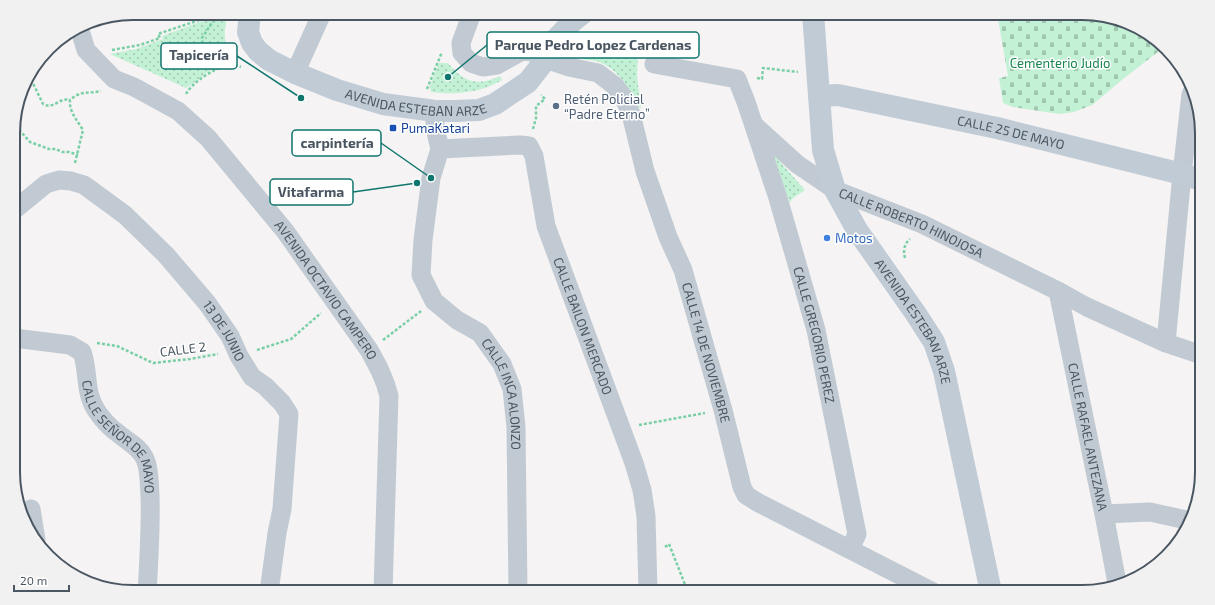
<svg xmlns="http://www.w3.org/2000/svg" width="1215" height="605" viewBox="0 0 1215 605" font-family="'Exo 2',sans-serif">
	<defs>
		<pattern id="cemetery-stones" width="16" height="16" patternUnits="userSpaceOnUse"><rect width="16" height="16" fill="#c3f1d5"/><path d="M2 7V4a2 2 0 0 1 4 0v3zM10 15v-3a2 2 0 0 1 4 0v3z" fill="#a0c6b0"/></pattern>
		<pattern id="park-dots" width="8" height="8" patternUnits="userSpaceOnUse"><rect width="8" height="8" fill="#c3f1d5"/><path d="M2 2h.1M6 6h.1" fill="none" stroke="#a0c6b0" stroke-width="1.8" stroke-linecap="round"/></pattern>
	</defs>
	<rect width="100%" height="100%" fill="#f5f3f3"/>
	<path fill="url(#cemetery-stones)" d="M997,13H1082L1135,25L1163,48L1123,79L1092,105L1074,112L1059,114L1013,107L1003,103L999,78L1008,76Z"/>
	<path fill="url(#park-dots)" d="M224,13H228C223,36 223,41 234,62C219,61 198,80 186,88L110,54L136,49L163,39L162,36Z
		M595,41L638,54L637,76L641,108H639C629,89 619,68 596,61C591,60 585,60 581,59Z
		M439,63H448C463,82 477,87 500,76L502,80C480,93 456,95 431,92L430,87Z
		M772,153L805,190L792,199L790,203Z"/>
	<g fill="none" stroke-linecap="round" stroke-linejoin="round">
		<path stroke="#7ad0a6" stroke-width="2.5" stroke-dasharray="3 2" stroke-linecap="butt" d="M112,50L140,45L160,38L158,34L220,13
			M581,51L594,34L602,41L642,50
			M217,69L203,50L202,38L217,15
			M29,75L43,104C54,110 59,97 70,100
			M757,78L762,79L763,68L798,72
			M427,89L442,52
			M186,94C194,80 214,70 229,63L241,67
			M14,121L21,132L30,142L49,149H56L62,152H69L78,155
			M533,129L536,118V106L545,99L541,95
			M75,163L83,130C77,120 69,112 70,100C81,90 88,94 101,91
			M905,258C903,251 904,244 910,239
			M383,340L421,311
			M97,343L117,346L153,363L190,359L218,354
			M257,350L291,339L321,313
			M639,425L705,413
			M665,547L669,544L688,592"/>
		<g stroke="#c1cad2" stroke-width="19">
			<path id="s1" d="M472,13L461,43L462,53L471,63L483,67L497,65L522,51L532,52L546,59L569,67L598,73L615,86L624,98L631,114L645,171L668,237L683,270L723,410L742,487L746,495L757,502L933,592"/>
			<path id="s2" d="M79,27L86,50L114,79L134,87L178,111L208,138L285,231L369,350C378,366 385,379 389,396L383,592"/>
			<path id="s3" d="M654,64L737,79L746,102L778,198L816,330L857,534L850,549"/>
			<path d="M295,73L322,13"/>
			<path id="s4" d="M435,111V128L440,149L431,178L423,240L421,275L434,301L457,320L480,333L502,364L512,389L516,427L518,592"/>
			<path id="s5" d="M754,125L797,164L835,190L922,224L1058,291L1087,307L1166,343L1202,355"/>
			<path id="s6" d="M440,149L520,145L529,146L534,156L546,226L634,463L642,490L646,516L648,592"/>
			<path id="s7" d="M13,211L46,184L59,180L71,181L84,185L125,215L166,255L207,303L230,336L239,356L252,377L265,386L282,403L289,414L282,509L277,533L269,592"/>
			<path id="s8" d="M1058,291L1104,514L1117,583"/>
			<path id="s9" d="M14,338L70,345L82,352C89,371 84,391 96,410C102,419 110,428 119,434C128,442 140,447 145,459C150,470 149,484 150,495C151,527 149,560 147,592"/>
			<path d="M1166,343L1182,174L1191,94"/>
			<path d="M31,509L36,540"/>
			<path d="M1104,514L1150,512L1191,521"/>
		</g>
		<g stroke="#c1cbd6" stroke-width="22">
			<path id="s10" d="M250,13L248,32L252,43L258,51L269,60L295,73L337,90L383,104L435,111H456L479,110L495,104L528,82L546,59L556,39L574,20L583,13"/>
			<path id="s11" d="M813,13L823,150L835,190L857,230L916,314L934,342L944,371L991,592"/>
			<path id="s12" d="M819,96L838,95L997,128L1182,174L1201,180"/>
		</g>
	</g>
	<circle fill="#5c6f8a" stroke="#fff" stroke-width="1.5" cx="556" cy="106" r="4"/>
	<rect fill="#1a4fb4" stroke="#fff" stroke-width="1.5" x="389" y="124" width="8" height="8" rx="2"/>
	<circle fill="#3f7fe0" stroke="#fff" stroke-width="1.5" cx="827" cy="238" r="4"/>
	<g text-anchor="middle" stroke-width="3" stroke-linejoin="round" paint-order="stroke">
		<g font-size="13" fill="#17864f" stroke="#fff">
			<text x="1060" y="68">Cementerio Judío</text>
		</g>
		<g font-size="13" fill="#4a5661" stroke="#fff">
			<text dy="5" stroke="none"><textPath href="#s10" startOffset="210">AVENIDA ESTEBAN ARZE</textPath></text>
			<text dy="5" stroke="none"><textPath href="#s12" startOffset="196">CALLE 25 DE MAYO</textPath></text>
			<text dy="5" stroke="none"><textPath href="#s5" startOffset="187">CALLE ROBERTO HINOJOSA</textPath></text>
			<text dy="5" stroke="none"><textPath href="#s2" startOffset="369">AVENIDA OCTAVIO CAMPERO</textPath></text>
			<text dy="5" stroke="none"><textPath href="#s11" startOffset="333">AVENIDA ESTEBAN ARZE</textPath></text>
			<text dy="5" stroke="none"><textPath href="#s6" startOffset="278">CALLE BAILON MERCADO</textPath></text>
			<text dy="5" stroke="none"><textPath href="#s7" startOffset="286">13 DE JUNIO</textPath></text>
			<text dy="5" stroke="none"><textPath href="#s3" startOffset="352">CALLE GREGORIO PEREZ</textPath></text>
			<text transform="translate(183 349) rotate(-7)" y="5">CALLE 2</text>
			<text dy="5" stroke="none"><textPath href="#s1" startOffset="495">CALLE 14 DE NOVIEMBRE</textPath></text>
			<text dy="5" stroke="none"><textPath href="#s4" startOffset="319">CALLE INCA ALONZO</textPath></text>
			<text dy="5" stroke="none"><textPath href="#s9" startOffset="167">CALLE SEÑOR DE MAYO</textPath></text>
			<text dy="5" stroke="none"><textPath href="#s8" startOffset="149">CALLE RAFAEL ANTEZANA</textPath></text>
		</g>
		<g font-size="13" fill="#4e5e75" stroke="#fff" text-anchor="start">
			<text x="564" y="104">Retén Policial<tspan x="564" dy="15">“Padre Eterno”</tspan></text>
		</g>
		<g font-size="13" fill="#164399" stroke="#fff" text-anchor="start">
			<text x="401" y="133">PumaKatari</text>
		</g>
		<g font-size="13" fill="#366cbe" stroke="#fff" text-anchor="start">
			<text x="835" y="243">Motos</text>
		</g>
	</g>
	<path d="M0 0H1215V605H0ZM133 20H1082A113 113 0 0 1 1195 133V472A113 113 0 0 1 1082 585H133A113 113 0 0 1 20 472V133A113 113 0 0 1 133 20Z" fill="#f1f1f2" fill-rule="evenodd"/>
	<path fill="none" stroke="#4a5661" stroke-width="2" d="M133 20H1082A113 113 0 0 1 1195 133V472A113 113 0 0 1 1082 585H133A113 113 0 0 1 20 472V133A113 113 0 0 1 133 20Z"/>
	<path fill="none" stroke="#0f766e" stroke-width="1.5" d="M448 77L487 45M301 98L237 56M431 178L381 143M417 183L353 192"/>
	<g fill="#0f766e" stroke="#fff" stroke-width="1.5">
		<circle cx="448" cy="77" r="4"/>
		<circle cx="301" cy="98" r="4"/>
		<circle cx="431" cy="178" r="4"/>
		<circle cx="417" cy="183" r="4"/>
	</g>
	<g fill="#fff" stroke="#0f766e" stroke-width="1.5">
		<rect x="487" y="32" width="212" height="26" rx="4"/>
		<rect x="161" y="43" width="76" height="26" rx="4"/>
		<rect x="292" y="130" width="89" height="26" rx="4"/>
		<rect x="270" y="179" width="83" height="26" rx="4"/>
	</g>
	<g font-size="14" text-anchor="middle" font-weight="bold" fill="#4a5661">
		<text x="593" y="50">Parque Pedro Lopez Cardenas</text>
		<text x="199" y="60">Tapicería</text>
		<text x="337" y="148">carpintería</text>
		<text x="311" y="197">Vitafarma</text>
	</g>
	<path d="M14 585v6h55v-6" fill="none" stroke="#4a5661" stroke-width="2"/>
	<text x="20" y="585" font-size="12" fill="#4a5661" stroke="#ffffff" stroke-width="3" paint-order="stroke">20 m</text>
</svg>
